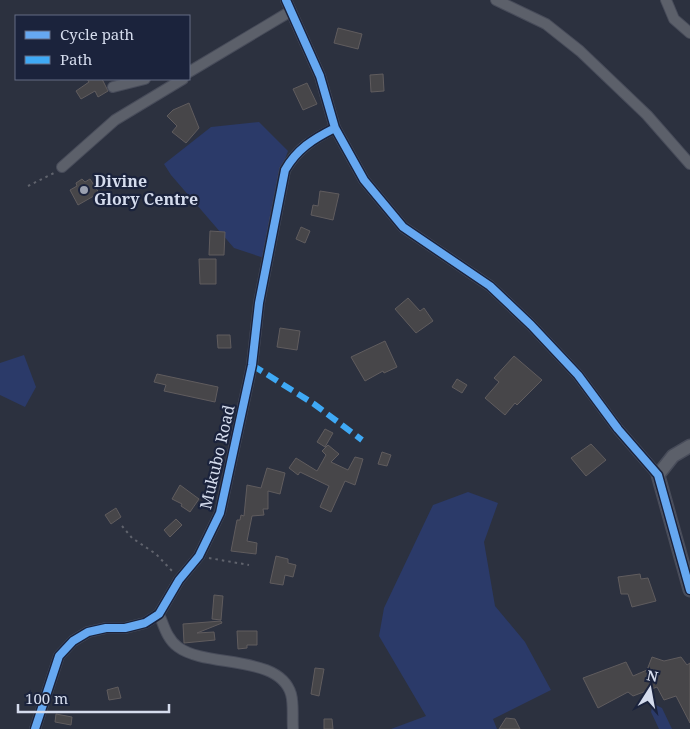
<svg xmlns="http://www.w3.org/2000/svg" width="690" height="729" viewBox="0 0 690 729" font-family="'Noto Serif',serif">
	<rect width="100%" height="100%" fill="#2c313f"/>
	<path fill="#2b3a69" d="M259,122L288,151L281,170L264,258L234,248L171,175L164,164L211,127Z
		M24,355L36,387L25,407L0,395V363Z
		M468,492L498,503L484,542L495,606L525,642L551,690L493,719L497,729H391L426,716L379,636L384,608L433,505Z
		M656,705L662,708L672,729H659L651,712L652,707Z"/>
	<path fill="#474649" stroke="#605c5e" d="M338,28L362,34L358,49L334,43Z
		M383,74L384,91L371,92L370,75Z
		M87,79H102L108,91L98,97L95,91L81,99L76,91L89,82Z
		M307,83L317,104L303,110L293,89Z
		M189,103L199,128L186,143L172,132L177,126L167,116L173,110Z
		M82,179L85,182L90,179L99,193L78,205L70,190L77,186L76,183Z
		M320,191L339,194L333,220L311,215L313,205L318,206Z
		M301,227L310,231L305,243L296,239Z
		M210,231L225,232L224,255H209Z
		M199,259H216V284H200Z
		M408,298L420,311L424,308L433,321L416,333L395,309Z
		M280,328L300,331L297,350L277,347Z
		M217,335H230L231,348H218Z
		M385,341L397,367L384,373L383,371L365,381L351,357Z
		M514,356L542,380L517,405L515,403L505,415L485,398L499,382L494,378Z
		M157,374L218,387L215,402L164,391L166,385L154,382Z
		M457,379L467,385L462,393L452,387Z
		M325,429L333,433L325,447L317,442Z
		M591,444L606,460L586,476L571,458Z
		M328,445L339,454L331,462L348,470L355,457L363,459L355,485L345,481L331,512L320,507L329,486L300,472L298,475L289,468L296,458L317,471L326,455L322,451Z
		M382,452L391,455L387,466L378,464Z
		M267,468L285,473L280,494L268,491V509H263L264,515L252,516L247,541L257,543L256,554L231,551L237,520H240L241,515L244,516L247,485L261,488Z
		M180,485L199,499L190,512L181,506L182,504L172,499Z
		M116,508L121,517L111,524L105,515Z
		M176,519L182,525L170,537L164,530Z
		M276,556L288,559V563L296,565L293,577L285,575L283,585L270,583Z
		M640,574L641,579L648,578L656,601L632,607L628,594H621L618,577Z
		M214,595L223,596L221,620L212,619Z
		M221,621L222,623L197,633L214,632L215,640L184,643L183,624Z
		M237,631H257V645H247V648L238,649Z
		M652,657L664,661L681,657L687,665L690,663V723L676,696L664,700L657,687L633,696L628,692L598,708L583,678L626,662L633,676L647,670Z
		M315,668L324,669L319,696L311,694Z
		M118,687L121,698L109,700L107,690Z
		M56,714L72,717L71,725L55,722Z
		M506,718L515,719L520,729H499Z
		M324,719H332L333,729H324Z"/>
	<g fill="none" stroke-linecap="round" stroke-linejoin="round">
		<g stroke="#484c5a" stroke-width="12">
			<path id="minor" d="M286,0L320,76L335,128L364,180L403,227L490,286L531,325L578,375L618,429L658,475
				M496,0L546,24L580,51L647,115L690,164
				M666,0L674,19L690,33
				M189,72L291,11
				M113,87L145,79
				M62,167L115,120L183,79
				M159,614C164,626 167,639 178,647C206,668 279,654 291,694C294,705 292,718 293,729
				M35,729L59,656L73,641L88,632L106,628H125L145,623L159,614L179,580L199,556L220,513L252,365L259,303L285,170C297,149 313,139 335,128"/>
		</g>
		<g stroke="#484c5a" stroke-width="15">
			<path id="tertiary" d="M690,446L673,456L658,475L690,590"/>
		</g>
		<path stroke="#60636d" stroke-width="2" stroke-dasharray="2.5 4" stroke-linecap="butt" d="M28,186L54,173
			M122,526L132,538L156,554L174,573
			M209,558L249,565"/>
		<use href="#minor" stroke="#5c606a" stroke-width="10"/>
		<use href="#tertiary" stroke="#5c606a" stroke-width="12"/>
		<path stroke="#3fa9f5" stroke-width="6" stroke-dasharray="12 6" stroke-linecap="butt" d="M252,365L314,404L362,440"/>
		<g stroke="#1b233c" stroke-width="11">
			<path id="cycleway" d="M286,0L320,76L335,128L364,180L403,227L490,286L531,325L578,375L618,429L658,475L690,590
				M35,729L59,656L73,641L88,632L106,628H125L145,623L159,614L179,580L199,556L220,513L252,365L259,303L285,170C297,149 313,139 335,128"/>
		</g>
		<use href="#cycleway" stroke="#66a8f1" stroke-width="8"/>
	</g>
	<circle fill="#9aa0b0" stroke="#1b233c" stroke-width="2" cx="84" cy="190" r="5"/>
	<g text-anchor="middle" stroke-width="4.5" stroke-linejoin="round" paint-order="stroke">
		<g font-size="16" font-weight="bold" fill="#d5dced" stroke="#1b233c" text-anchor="start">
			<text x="94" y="187">Divine<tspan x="94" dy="18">Glory Centre</tspan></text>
		</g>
		<g font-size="16" fill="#d5dced" stroke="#1b233c">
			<text transform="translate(217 457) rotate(-77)" y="6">Mukubo Road</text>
		</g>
	</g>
	<rect x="15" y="15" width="175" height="65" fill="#1b233c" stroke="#656d83"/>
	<rect x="25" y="31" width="25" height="8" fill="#66a8f1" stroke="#656d83"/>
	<text x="60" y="40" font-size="15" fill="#d5dced">Cycle path</text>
	<rect x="25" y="56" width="25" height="8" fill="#3fa9f5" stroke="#656d83"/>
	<text x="60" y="65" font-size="15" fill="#d5dced">Path</text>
	<g transform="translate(650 689) rotate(11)" stroke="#1b233c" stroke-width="4" paint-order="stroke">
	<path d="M0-4L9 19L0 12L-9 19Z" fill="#d5dced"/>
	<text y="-8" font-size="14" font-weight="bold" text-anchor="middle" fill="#d5dced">N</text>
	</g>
	<path d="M18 704v8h151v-8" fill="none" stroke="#d5dced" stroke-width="2.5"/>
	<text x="25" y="704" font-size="15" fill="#d5dced" stroke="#1b233c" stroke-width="4" paint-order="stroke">100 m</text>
</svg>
